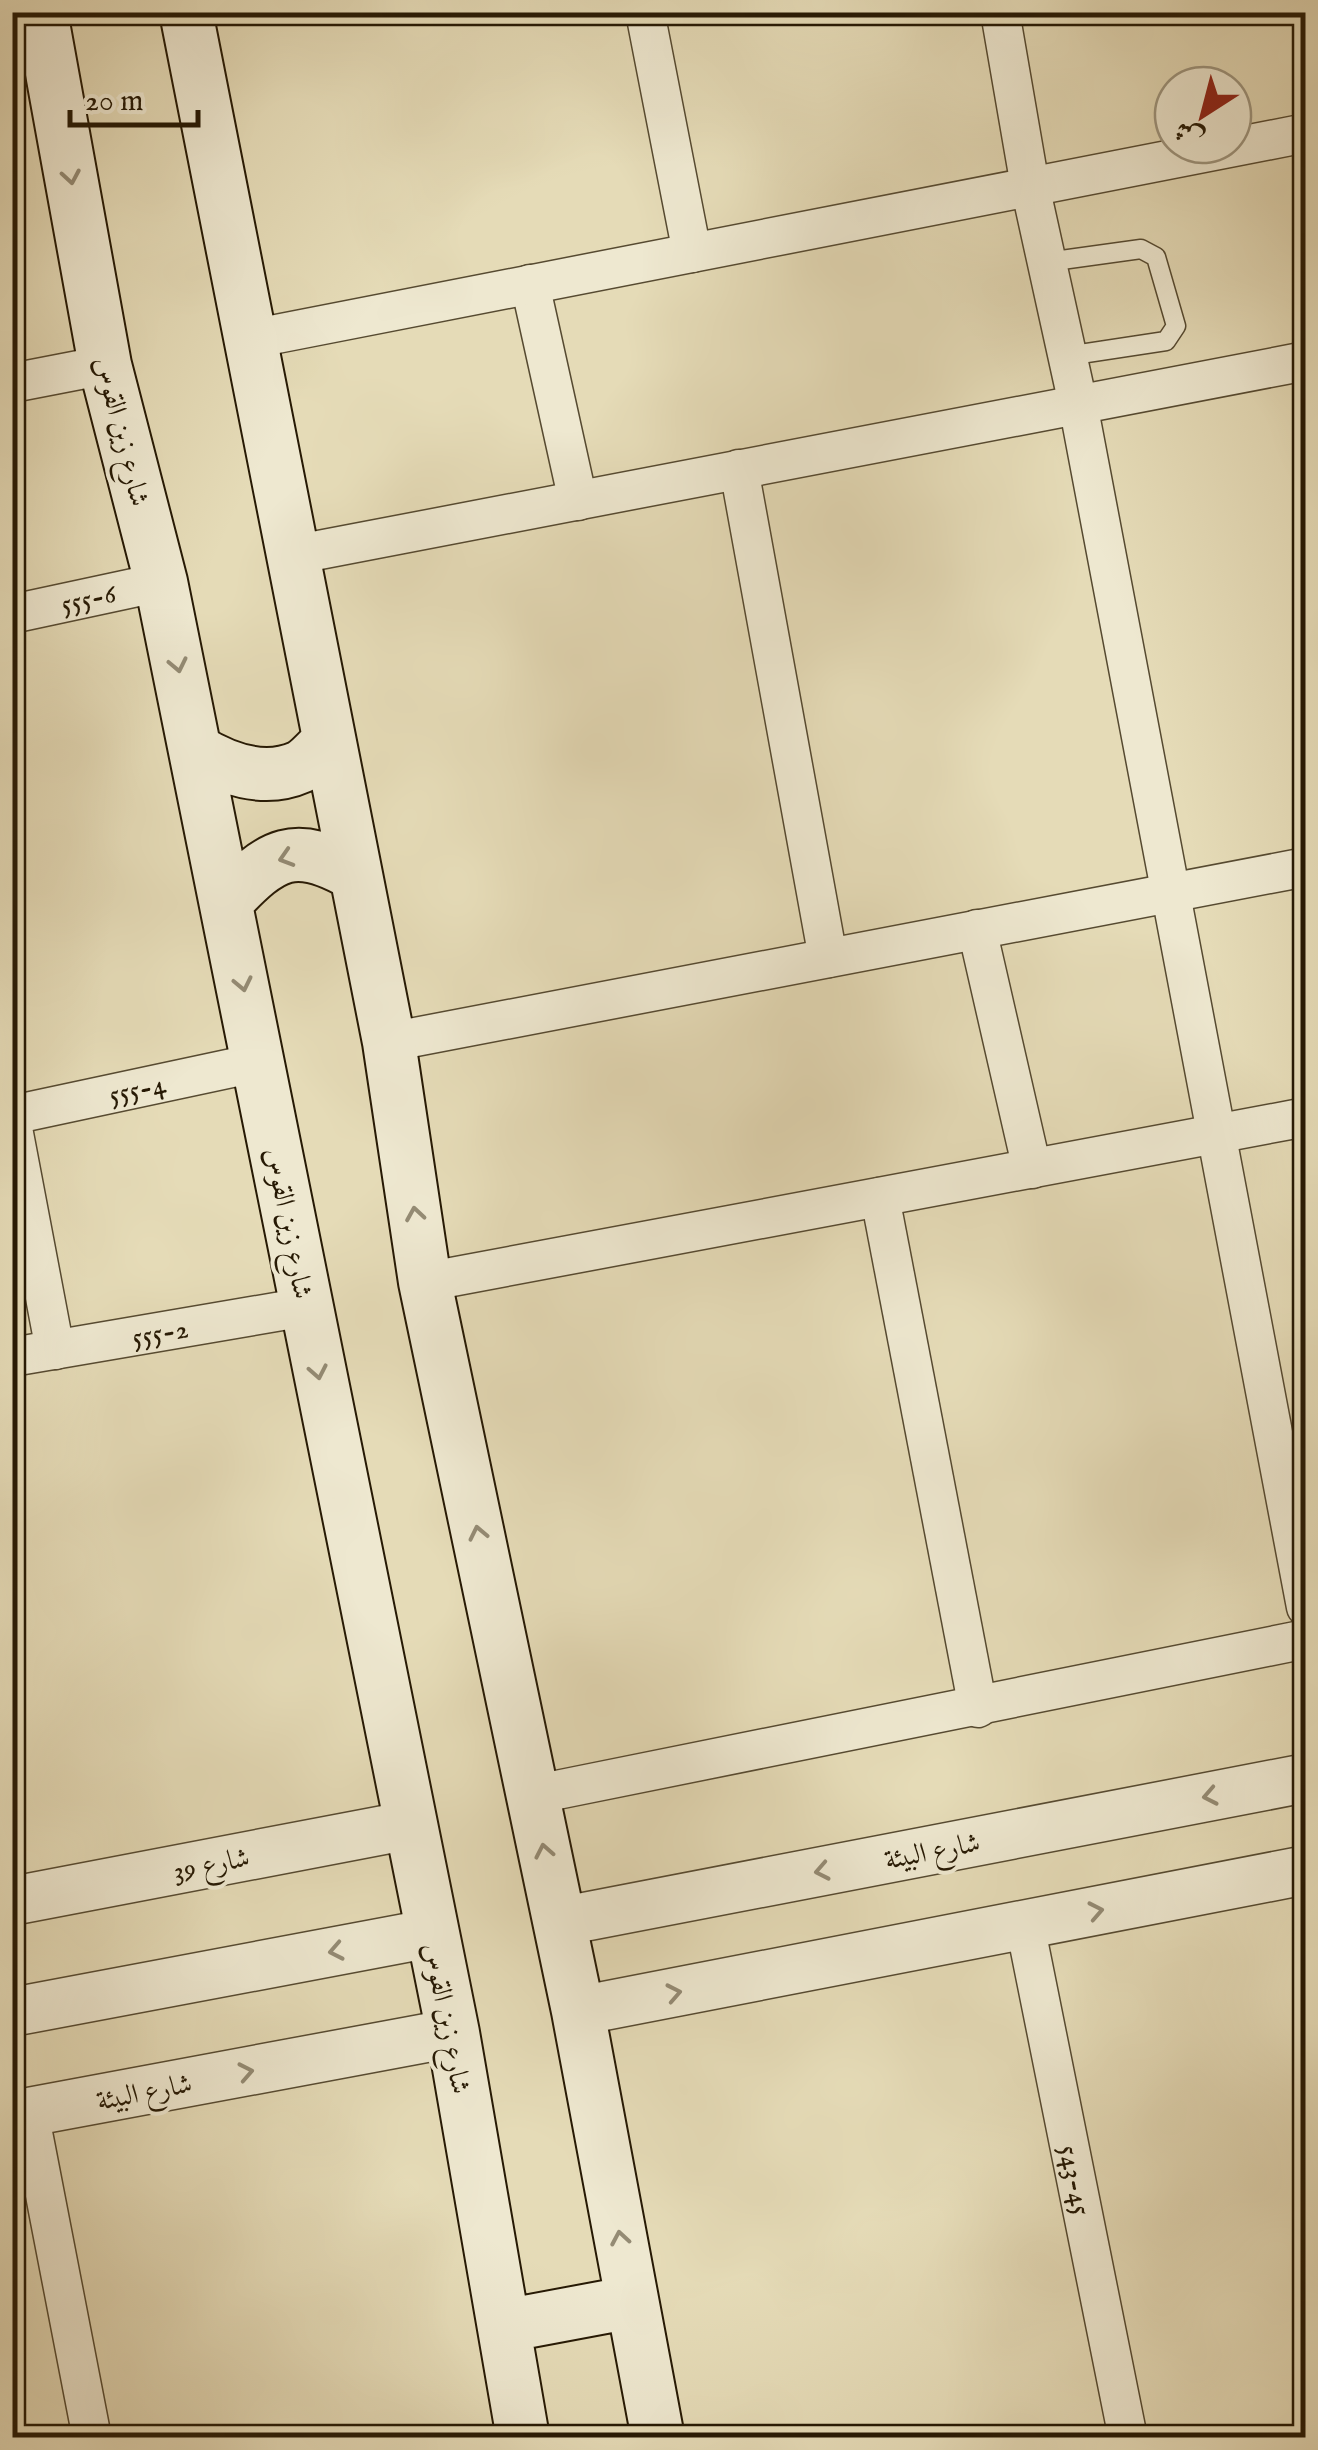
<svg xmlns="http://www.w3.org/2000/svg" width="1318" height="2450" viewBox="0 0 1318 2450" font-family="'IM FELL English',Amiri,serif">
	<rect width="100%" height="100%" fill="#e5dbb7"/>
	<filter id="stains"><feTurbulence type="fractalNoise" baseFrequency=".002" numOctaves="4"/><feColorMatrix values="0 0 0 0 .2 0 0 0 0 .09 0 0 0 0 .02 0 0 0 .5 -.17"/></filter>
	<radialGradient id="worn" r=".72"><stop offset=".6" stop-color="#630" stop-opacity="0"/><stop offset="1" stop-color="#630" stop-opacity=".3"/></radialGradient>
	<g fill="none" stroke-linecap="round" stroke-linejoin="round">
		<g stroke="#564a31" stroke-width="21">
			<path id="service" d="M1047,262L1141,249L1156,257L1176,326L1166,341L1067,356"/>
		</g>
		<g stroke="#564a31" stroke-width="41">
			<g id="minor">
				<path d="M645,12L692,253"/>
				<path d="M1000,12L1030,186L1078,404L1306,1607"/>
				<path d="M530,284L578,501"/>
				<path d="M251,339L1306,133"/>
				<path d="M12,383L105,365"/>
				<path d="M739,469L828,958"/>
				<path d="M293,555L1306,361"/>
				<path id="s1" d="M12,614L161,582"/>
				<path d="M977,929L1032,1169"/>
				<path d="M389,1042L1306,867"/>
				<path id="s2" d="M12,1115L260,1062"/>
				<path d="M12,1123L55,1350"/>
				<path d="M880,1197L978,1708"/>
				<path d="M425,1282L1306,1117"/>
				<path id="s3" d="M12,1357L305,1307"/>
				<path d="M532,1795L1306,1639"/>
				<path id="s4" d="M1025,1925L1128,2438"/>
				<path d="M29,2112L92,2438"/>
			</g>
		</g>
		<g stroke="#564a31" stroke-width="51">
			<path id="tertiary" d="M12,1901L410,1825
				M558,1922L1306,1778
				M578,2011L1306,1870
				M12,2012L432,1933
				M12,2115L453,2033"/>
		</g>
		<g stroke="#261904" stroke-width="56">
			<path id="secondary" d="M41,12L105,365L161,582L453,2033L523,2438
				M186,12L389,1042L425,1282L578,2011L658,2438
				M195,750C226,769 264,783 300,767C310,762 321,748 329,741
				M226,902C272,853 294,839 356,875
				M504,2326L632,2302"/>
		</g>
		<use href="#service" stroke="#eee8d0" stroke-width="18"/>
		<use href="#minor" stroke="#eee8d0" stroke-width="38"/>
		<use href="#tertiary" stroke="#eee8d0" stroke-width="48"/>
		<use href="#secondary" stroke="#eee8d0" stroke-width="52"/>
	</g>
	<defs><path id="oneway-chevron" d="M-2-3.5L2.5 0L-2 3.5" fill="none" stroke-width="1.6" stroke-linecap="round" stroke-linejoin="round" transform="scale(2.5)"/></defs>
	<g stroke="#948b74">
		<use href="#oneway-chevron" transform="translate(71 177) rotate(80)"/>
		<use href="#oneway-chevron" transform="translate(178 665) rotate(78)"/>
		<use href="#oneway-chevron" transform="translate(286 858) rotate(163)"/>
		<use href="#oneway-chevron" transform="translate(243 984) rotate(78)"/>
		<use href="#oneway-chevron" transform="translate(415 1214) rotate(-99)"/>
		<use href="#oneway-chevron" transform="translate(318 1372) rotate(79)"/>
		<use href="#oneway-chevron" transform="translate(478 1533) rotate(-102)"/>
		<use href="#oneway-chevron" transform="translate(1210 1796) rotate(169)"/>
		<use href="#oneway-chevron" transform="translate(544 1851) rotate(-101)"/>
		<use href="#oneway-chevron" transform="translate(822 1871) rotate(169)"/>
		<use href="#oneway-chevron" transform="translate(1096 1911) rotate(-11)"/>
		<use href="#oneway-chevron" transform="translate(336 1951) rotate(169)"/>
		<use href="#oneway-chevron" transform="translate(674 1993) rotate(-11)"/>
		<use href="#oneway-chevron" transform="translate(246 2072) rotate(-11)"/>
		<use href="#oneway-chevron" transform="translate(620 2238) rotate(-100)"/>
	</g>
	<g text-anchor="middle" stroke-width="8" stroke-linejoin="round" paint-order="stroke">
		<g font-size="28" fill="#261904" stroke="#eee8d0">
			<text transform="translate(123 431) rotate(76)" y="10">شارع زين القوس</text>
			<text dy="10" stroke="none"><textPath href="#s1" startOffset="78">555-6</textPath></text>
			<text dy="10" stroke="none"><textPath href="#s2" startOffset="128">555-4</textPath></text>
			<text transform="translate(290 1223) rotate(79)" y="10">شارع زين القوس</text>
			<text dy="10" stroke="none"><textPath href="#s3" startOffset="150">555-2</textPath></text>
			<text transform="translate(932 1850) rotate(-11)" y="10">شارع البيئة</text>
			<text transform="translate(211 1863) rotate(-11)" y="10">شارع 39</text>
			<text transform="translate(448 2018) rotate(79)" y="10">شارع زين القوس</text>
			<text transform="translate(144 2091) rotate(-11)" y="10">شارع البيئة</text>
			<text dy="10" stroke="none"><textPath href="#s4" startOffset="260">543-45</textPath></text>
		</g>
	</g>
	<rect width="1318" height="2450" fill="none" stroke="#e5dbb7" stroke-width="50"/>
	<rect x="15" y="15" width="1288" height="2420" fill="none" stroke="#261904" stroke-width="5"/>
	<rect x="25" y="25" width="1268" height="2400" fill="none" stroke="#261904" stroke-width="2.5"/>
	<g transform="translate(1203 115) rotate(216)"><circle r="48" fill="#eee8d0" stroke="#9e957e" stroke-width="2.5"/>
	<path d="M0-8L18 38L0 25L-18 38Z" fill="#8f2418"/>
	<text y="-15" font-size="28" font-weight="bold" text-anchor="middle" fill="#261904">ش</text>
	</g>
	<path d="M70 110v15h128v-15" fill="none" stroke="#261904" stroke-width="5"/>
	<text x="85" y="110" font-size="30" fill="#261904" stroke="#eee8d0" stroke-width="8" paint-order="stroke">20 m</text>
	<rect width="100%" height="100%" filter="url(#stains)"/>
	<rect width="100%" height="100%" fill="url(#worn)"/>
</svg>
